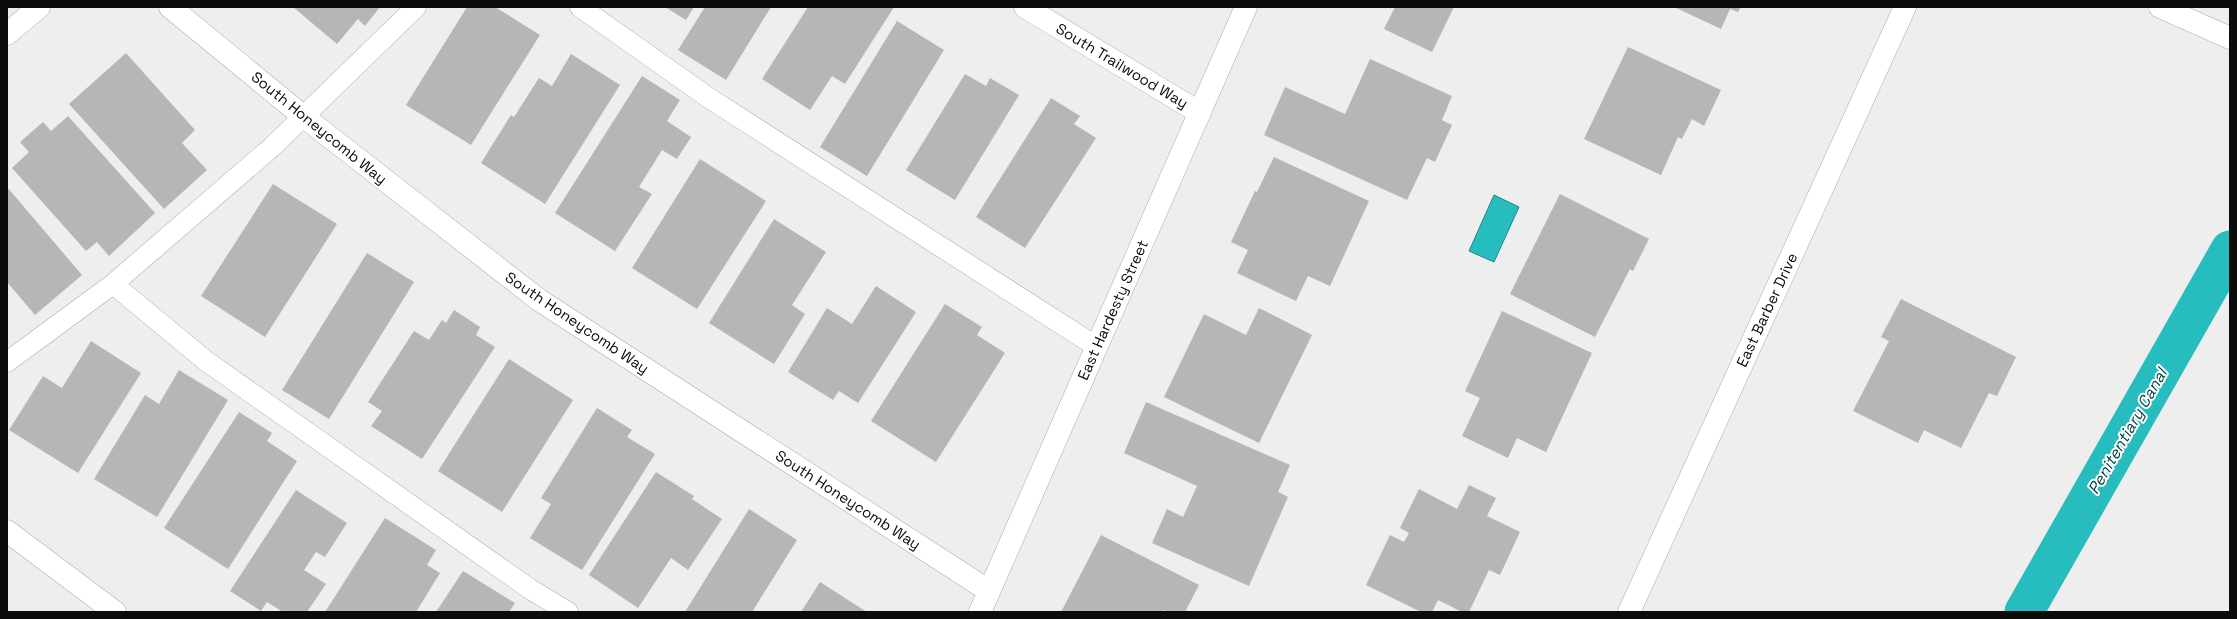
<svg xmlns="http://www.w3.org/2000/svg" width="2237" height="619" viewBox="0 0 2237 619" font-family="'Space Grotesk',sans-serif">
	<rect width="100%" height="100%" fill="#eeeeef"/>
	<path fill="#27bdbe" stroke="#1f8889" d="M1494,195L1519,207L1494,262L1469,251Z"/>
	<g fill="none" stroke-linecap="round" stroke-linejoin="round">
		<path stroke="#27bdbe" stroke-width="39" d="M2024,612L2230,250"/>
	</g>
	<path fill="#b5b6b6" d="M293,7H380L365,26L358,19L337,44Z
		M467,7H495L540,35L471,145L406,105Z
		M665,7H694L686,20Z
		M705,7H771L726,80L678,50Z
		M808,7H894L845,84L832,76L810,110L762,79Z
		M1395,7H1454L1432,52L1384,29Z
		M1674,7H1741L1738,12L1730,9L1721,29Z
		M897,21L944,50L867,176L820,147Z
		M1628,47L1721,90L1704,126L1692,119L1682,139L1678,137L1661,175L1584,139Z
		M126,53L195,130L182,143L207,170L164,209L69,104Z
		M571,54L620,85L545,204L481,163L511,115L514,117L539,78L552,86Z
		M1370,59L1452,96L1442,120L1452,125L1435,162L1427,158L1407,200L1264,135L1285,87L1345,114Z
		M965,74L986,86L990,78L1019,95L955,200L906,170Z
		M642,76L680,100L667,121L691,137L677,159L662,150L639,187L652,194L615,251L555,213Z
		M1051,98L1080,116L1074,124L1096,138L1025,248L976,217Z
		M68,116L155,213L109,256L97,242L86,251L12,168L29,152L20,142L43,122L51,131Z
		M1274,157L1369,201L1330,286L1308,276L1296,301L1237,273L1248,250L1231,242L1255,191L1257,192Z
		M700,159L766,201L697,309L632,268Z
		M273,184L337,224L265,337L201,296Z
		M7,187L82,275L35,315L7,282Z
		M1560,194L1649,239L1633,271L1630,269L1595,337L1510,294Z
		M774,219L826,252L792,305L805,314L774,364L709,323Z
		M367,253L414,282L329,419L282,390Z
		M876,286L916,312L858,403L839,391L833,400L788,372L827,308L852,324Z
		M1901,299L2016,357L1997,396L1989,393L1961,448L1924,430L1918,443L1853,411L1889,341L1881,337Z
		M945,304L982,327L977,335L1005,353L936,462L871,421Z
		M1259,308L1312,335L1259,443L1164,397L1204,314L1246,335Z
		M454,310L480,327L476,335L495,347L422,459L371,426L382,411L368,402L414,331L429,340L442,320L446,323Z
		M1502,311L1592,353L1546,452L1517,438L1508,458L1462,436L1480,398L1465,391Z
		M91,341L141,373L78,473L9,430L43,376L62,388Z
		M509,359L573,400L502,512L438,471Z
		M179,370L228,400L157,517L94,479L145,395L159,404Z
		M1146,402L1290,465L1278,492L1288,497L1249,586L1152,543L1167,509L1183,517L1197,486L1124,453Z
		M597,408L632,430L627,437L655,454L582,570L530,538L551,504L541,498Z
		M239,412L272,433L267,441L297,461L228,569L164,528Z
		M656,472L694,496L692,499L722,519L688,570L671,558L638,608L589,575Z
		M1469,485L1496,498L1487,516L1520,532L1500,575L1489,570L1469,612H1462L1438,600L1432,612H1421L1366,585L1390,535L1404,542L1409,533L1400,528L1419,489L1457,509Z
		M296,490L347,523L325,557L316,552L304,570L326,584L307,612H283L267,602L261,611L230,591Z
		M749,509L797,540L752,612H685Z
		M385,518L436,550L427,565L440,573L416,612H325Z
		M1101,535L1199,585L1185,612H1167L1163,610L1162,612H1061Z
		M463,571L515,603L509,612H436Z
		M820,582L867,612H801Z"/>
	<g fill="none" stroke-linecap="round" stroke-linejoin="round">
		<g stroke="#acacad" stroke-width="21">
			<path id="service" d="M580,7L709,98L1097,347
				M113,284L206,361L530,589L568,612
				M7,362L113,284L272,147L416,7"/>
		</g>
		<g stroke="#acacad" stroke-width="23">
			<path id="minor" d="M170,7L304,117L539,300L989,591
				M1025,7L1200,113
				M2160,7L2230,38
				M7,34L39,7
				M7,531L115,612
				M980,612L1246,7"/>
		</g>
		<g stroke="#acacad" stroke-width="23">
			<path id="tertiary" d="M1629,612L1905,7"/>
		</g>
		<use href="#service" stroke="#fff" stroke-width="20"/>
		<use href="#minor" stroke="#fff" stroke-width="22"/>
		<use href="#tertiary" stroke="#fff" stroke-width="22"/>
	</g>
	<g text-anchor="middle" stroke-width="4" stroke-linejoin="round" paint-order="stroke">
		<g font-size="15" fill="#0c0c0c" stroke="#fff">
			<text transform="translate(1122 66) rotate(31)" y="5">South Trailwood Way</text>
			<text transform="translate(319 128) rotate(39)" y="5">South Honeycomb Way</text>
			<text transform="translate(1113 310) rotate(-66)" y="5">East Hardesty Street</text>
			<text transform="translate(1767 310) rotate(-65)" y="5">East Barber Drive</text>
			<text transform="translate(577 323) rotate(34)" y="5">South Honeycomb Way</text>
			<text transform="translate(848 500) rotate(33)" y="5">South Honeycomb Way</text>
		</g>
		<g font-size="16" font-style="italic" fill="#004242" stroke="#fff">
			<text transform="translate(2127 431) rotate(-60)" y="6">Penitentiary Canal</text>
		</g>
	</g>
	<rect width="2237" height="619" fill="none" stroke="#0c0c0c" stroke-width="16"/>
</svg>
